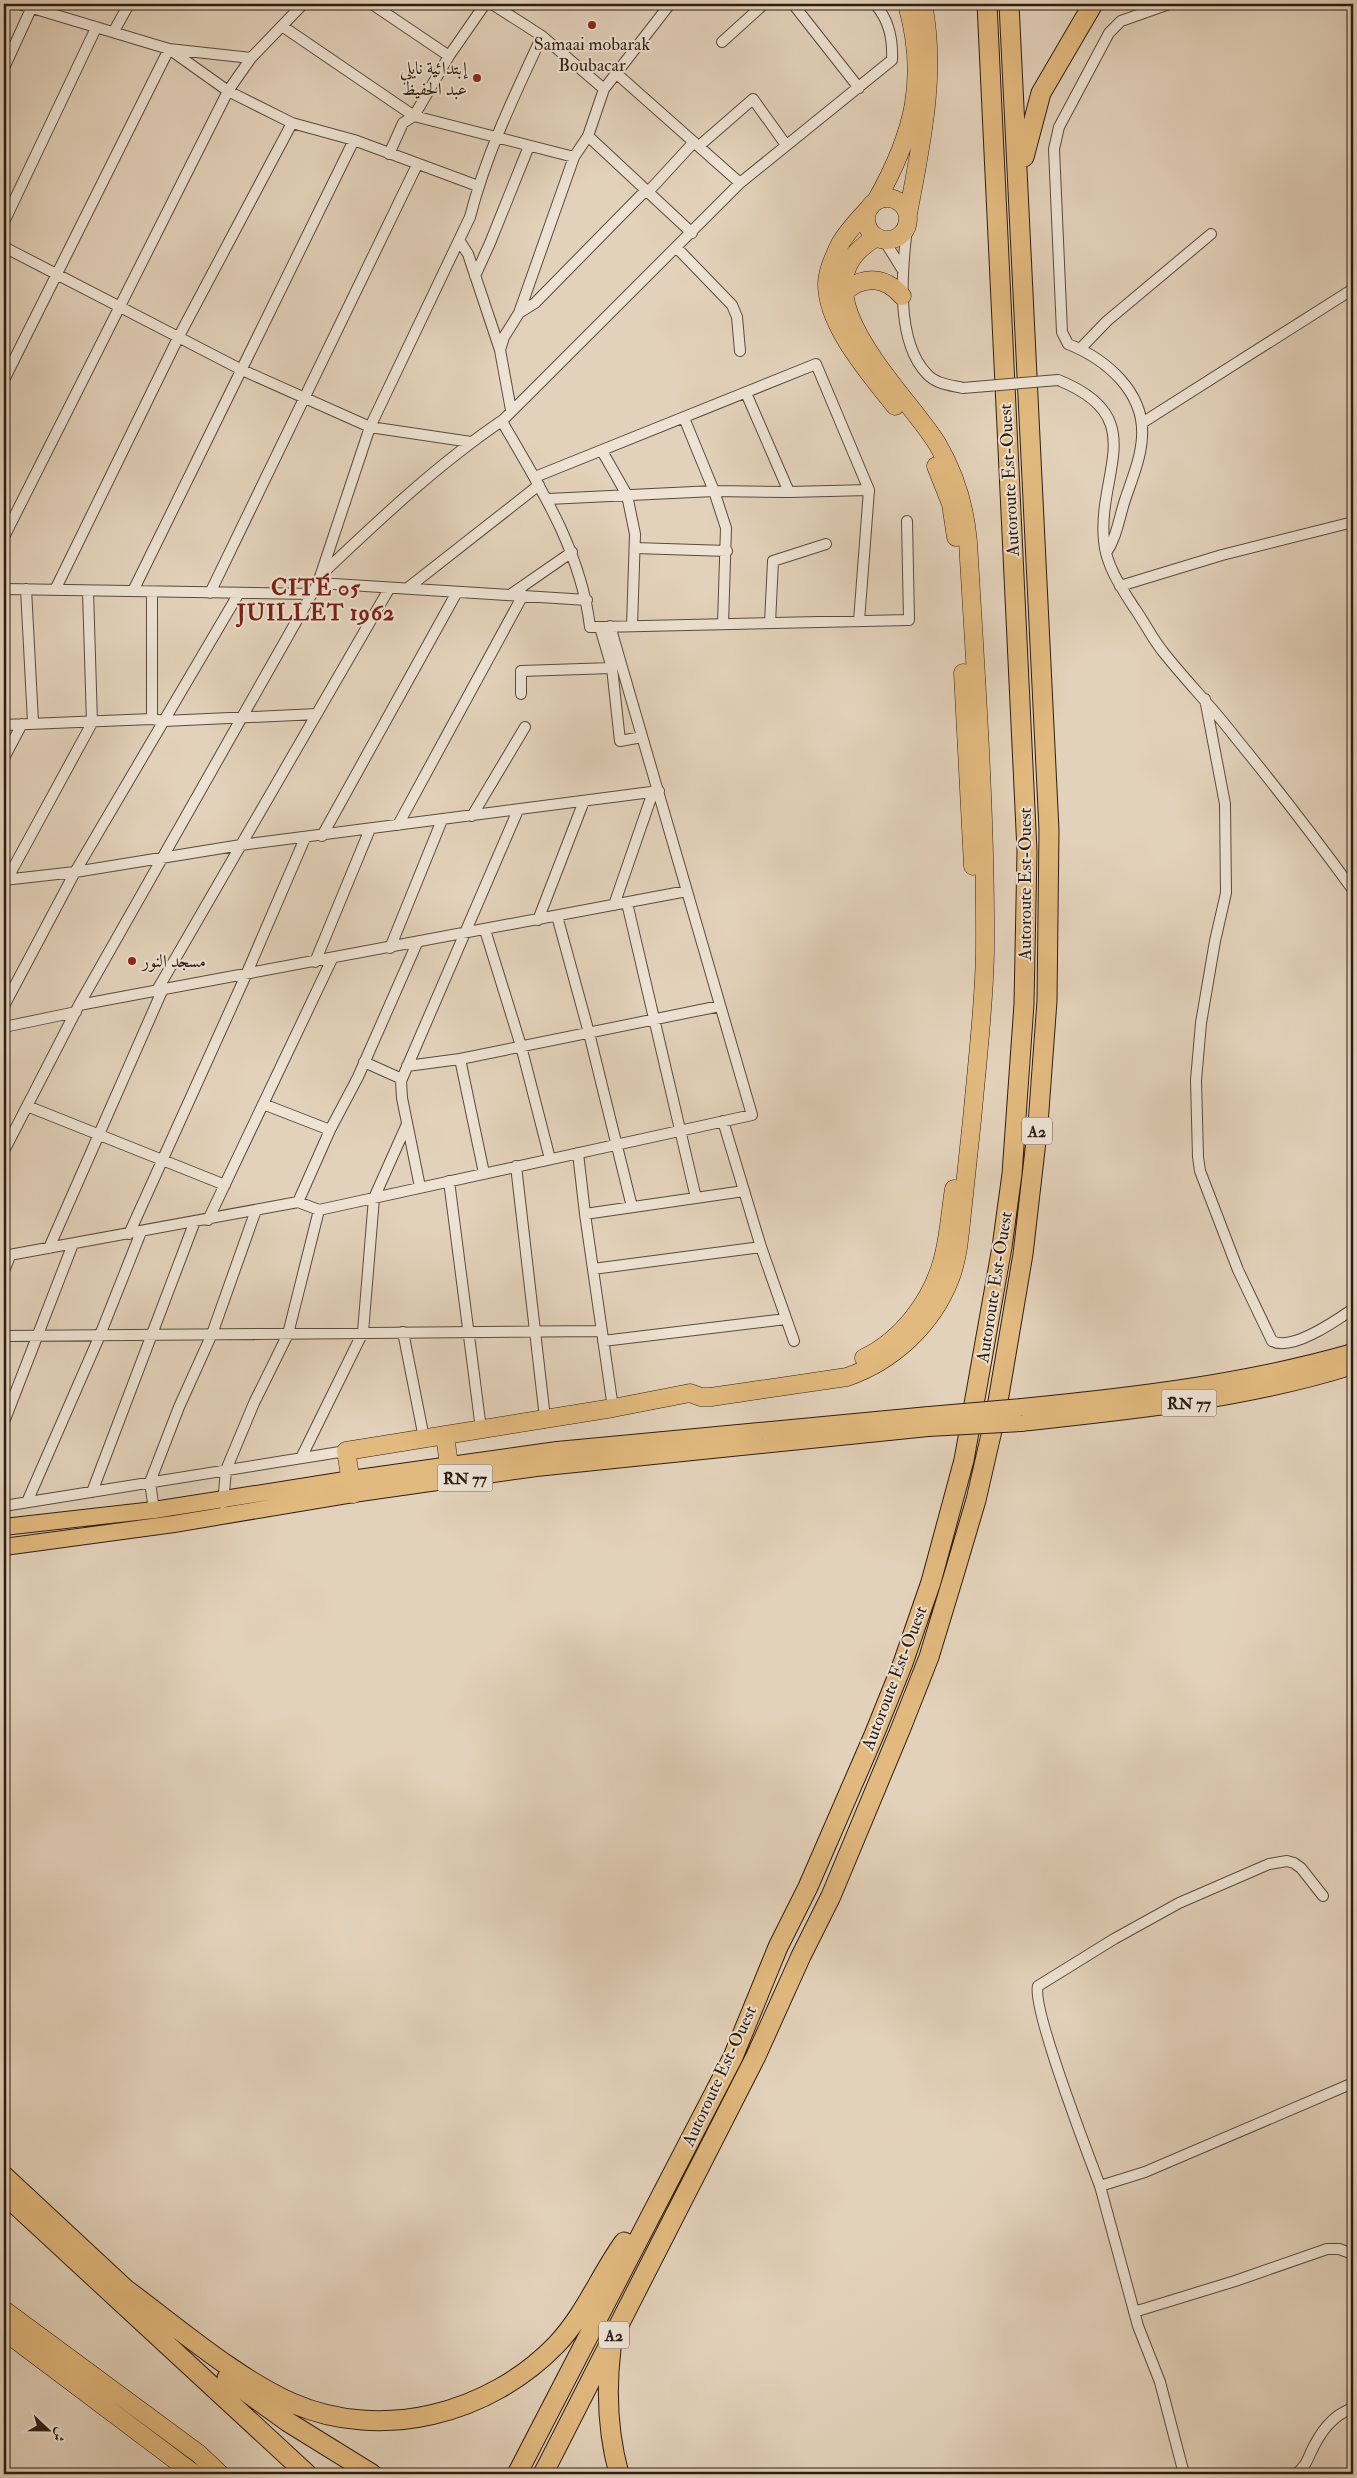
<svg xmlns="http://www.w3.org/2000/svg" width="1357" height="2478" viewBox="0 0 1357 2478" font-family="'IM FELL Double Pica',Amiri,serif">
	<rect width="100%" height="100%" fill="#e3d2bb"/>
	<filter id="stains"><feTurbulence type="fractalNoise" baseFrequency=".004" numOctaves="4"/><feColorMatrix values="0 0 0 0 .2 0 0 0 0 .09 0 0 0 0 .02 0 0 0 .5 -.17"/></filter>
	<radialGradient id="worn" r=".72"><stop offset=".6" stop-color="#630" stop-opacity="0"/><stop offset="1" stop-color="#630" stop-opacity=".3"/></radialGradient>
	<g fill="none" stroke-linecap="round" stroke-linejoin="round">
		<g stroke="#5b4a3c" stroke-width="12">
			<path id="minor" d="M19,4L169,49L228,91L292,123L354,140L478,186
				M372,4L449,56
				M492,4L542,36L604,89
				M793,4L859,88
				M282,26L414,116L574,157L588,136L604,89L670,4
				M114,31L129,4
				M722,42L764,4
				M4,68L31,9
				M617,74L740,183
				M588,136L692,233
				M699,146L753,99L786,145
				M389,154L403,123L414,116L449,56L485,4
				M648,192L694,142
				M4,222L96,28
				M907,228C902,269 895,341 927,374C936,384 950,385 963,388
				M459,240L468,254L500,350L511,410
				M884,240L902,269
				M4,247L242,370L370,427L471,442
				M676,247L732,305L737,317L740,351
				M475,276L490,243L529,146
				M519,313L535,303L646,190
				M1080,349L1107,321L1211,234
				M500,350L504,337L519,313L574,157
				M4,380L169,49L251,58
				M1058,380C1152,417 1097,472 1104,541C1106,566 1122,589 1135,609C1145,623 1153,640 1164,653C1187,682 1213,708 1235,737C1276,787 1315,838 1353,890
				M746,393L789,492
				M684,418L714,491L726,528L723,624
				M503,420L504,425C542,490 581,552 590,627H600L612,668L620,741L642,737
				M1142,423L1353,289
				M602,451L627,495L635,534L632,626
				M535,477L816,364L869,490L859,621
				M548,499L714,491L789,492L869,490
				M4,537L228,91L251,58L303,4
				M635,548L727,551
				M1106,553C1117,537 1119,518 1125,500C1132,479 1141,458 1142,437C1145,392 1106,359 1068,344L1062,332L1054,149L1059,127L1109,33L1121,21L1169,4
				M323,573C380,519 438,464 503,420L740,183L892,60C893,38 889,20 875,4
				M318,583L587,600
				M1120,586L1222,555L1353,522
				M409,587L539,485
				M4,589L312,594
				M26,589L33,722
				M55,590L178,338L292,123
				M133,591L354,140
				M210,593L417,165
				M510,595L572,552
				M770,623L773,561L826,544
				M600,627L909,620L907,521
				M521,694V671L612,668
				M1205,699L1225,804L1226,893L1215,941L1201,1023L1196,1080L1198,1157L1200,1171L1238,1270L1272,1341C1292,1352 1337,1320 1353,1309
				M152,719V592
				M4,725L152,719L164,721L317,714
				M4,758L22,724
				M472,816L525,727
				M398,825L523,595
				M322,836L457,592
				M4,880L75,872L241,845L659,791
				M5,883L92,723L88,591
				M627,903L696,1198
				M614,905L653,792
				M557,916L589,1033L632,1207
				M538,920L584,801
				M485,930L521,1046L550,1159
				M390,948L442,820
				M315,962L370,829
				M156,992L389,589
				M79,1005L687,891
				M4,1006L75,872L239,593
				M4,1027L76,1012
				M460,1059L484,1173
				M364,1062L402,1079
				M407,1066L460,1059L720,1006
				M263,1104L330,1130
				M27,1106L225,1185
				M723,1121L761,1247L794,1341
				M4,1151L79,1005L318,583L370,427L470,217C486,154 515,94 542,36
				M578,1153L585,1214
				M516,1166L545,1418
				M449,1181L481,1429
				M420,1187L402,1098L401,1081L518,810
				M298,1202L330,1130L358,1077L417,943
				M208,1220L332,959
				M129,1234L246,975L305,838
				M49,1248L162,991
				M4,1256L298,1202L319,1210L752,1115L610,626
				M593,1269L761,1247
				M4,1271L10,1256
				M403,1332L424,1438
				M4,1336L602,1331
				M603,1341L786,1319
				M613,1408L585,1214L744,1191
				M4,1422L73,1244
				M301,1458L363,1332L374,1198L407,1124
				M92,1492L195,1221
				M27,1502L100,1335L141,1232
				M223,1503L226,1470L254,1403L288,1334L319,1210
				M4,1506L346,1451
				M154,1510L150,1482L179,1407L212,1334L256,1210
				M1100,2186C1089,2157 1031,2006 1038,1986L1114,1939L1179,1903L1269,1864L1287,1861L1294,1863L1301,1868L1323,1896
				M1134,2312L1235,2281L1327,2249H1339L1353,2254
				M1184,2474L1160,2382L1138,2326L1100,2186L1145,2172L1353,2083
				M1295,2474C1304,2469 1307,2461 1311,2452C1320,2433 1332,2415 1353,2408"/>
		</g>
		<g stroke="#2e1d11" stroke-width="18">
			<path id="primary" d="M1022,1407C1134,1396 1245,1383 1353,1352
				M1021,1423C1133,1411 1245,1400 1353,1366
				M4,1527L154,1510L351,1479L557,1450L929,1415
				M4,1547L174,1524L353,1494L536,1468L928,1428"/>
		</g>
		<g stroke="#2e1d11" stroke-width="19">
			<path id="trunk" d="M866 219a21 21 0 1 1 42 0a21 21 0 1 1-42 0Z
				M876,201C914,134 928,79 907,4
				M871,206C860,218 848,230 840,244C834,256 827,271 827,284C827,326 870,374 895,406
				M908,214C921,144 937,75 923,4
				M843,293C863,275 885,276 902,296
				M936,466L951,504L956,537
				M963,673L973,866
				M864,1358C902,1340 931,1301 942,1262C949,1238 950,1213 954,1189
				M445,1435L449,1465
				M353,1494L346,1451L613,1408L690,1393L701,1397H711L847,1377C893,1361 932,1325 950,1279C959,1256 960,1229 963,1204C966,1176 969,1148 972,1120C977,1064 984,1008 985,952C986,815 976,679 968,542C965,507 956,476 938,445C907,393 786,287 877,237
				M4,2310L199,2454L220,2474
				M4,2331L194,2474"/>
		</g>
		<g stroke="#2e1d11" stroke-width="21">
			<path id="motorway" d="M1024,157L1041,93L1093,4
				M4,2176L133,2296
				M4,2194L307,2474
				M124,2288C176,2326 234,2377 292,2403C382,2442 489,2414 556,2345C585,2315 600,2275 624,2242
				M611,2349C606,2391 608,2434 619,2474
				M227,2378L288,2422L372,2474
				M517,2474L733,2057L778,1947L808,1887L874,1735L903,1663L931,1582L964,1460L1002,1247L1012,1174L1024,1004L1027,851L987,4
				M543,2474L756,2056L801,1956L831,1896L901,1728L929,1657L953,1578L976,1500L996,1413L1023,1254L1038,1124L1047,1001L1049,830L1009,4"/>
		</g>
		<use href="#minor" stroke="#ede2d3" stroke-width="10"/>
		<use href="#primary" stroke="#e2b97e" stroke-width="16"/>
		<use href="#trunk" stroke="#e2b97e" stroke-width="18"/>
		<use href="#motorway" stroke="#e2b97e" stroke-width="19"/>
		<g stroke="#5b4a3c" stroke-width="12" stroke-linecap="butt">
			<path id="minor-bridge" d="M963,388L1058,380"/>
		</g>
		<g stroke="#2e1d11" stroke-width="18" stroke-linecap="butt">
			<path id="primary-bridge" d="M929,1415L1022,1407
				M928,1428L1021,1423"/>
		</g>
		<use href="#minor-bridge" stroke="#ede2d3" stroke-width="10"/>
		<use href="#primary-bridge" stroke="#e2b97e" stroke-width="16"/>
	</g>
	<g fill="#8f2418" stroke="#ede2d3" stroke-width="2">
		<circle cx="592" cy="25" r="5"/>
		<circle cx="477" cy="78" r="5"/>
		<circle cx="132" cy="961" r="5"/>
	</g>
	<g text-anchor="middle" stroke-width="4" stroke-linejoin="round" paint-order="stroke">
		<g fill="#ede2d3" stroke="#67584b" stroke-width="1">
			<rect x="1022" y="1117.5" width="30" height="27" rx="4"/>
			<rect x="1161.5" y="1389.5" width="55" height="27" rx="4"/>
			<rect x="437.5" y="1464.5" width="55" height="27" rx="4"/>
			<rect x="599" y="2321.5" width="30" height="27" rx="4"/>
		</g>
		<g font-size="16" font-weight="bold" fill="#2e1d11">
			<text x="1037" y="1137">A2</text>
			<text x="1189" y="1409">RN 77</text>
			<text x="465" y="1484">RN 77</text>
			<text x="614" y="2341">A2</text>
		</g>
		<g font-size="18" fill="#2e1d11" stroke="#ede2d3">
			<text x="592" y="50">Samaai mobarak<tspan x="592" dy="21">Boubacar</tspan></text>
			<text x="467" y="74" text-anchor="end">إبتدائية نايلي<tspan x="467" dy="21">عبد الحفيظ</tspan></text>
			<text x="142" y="967" text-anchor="start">مسجد النور</text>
		</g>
		<g font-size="18" fill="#2e1d11" stroke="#ede2d3">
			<text transform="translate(1009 480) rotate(-93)" y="6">Autoroute Est-Ouest</text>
			<text transform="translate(1025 884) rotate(-90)" y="6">Autoroute Est-Ouest</text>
			<text transform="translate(994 1287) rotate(-81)" y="6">Autoroute Est-Ouest</text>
			<text transform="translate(894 1678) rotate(-69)" y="6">Autoroute Est-Ouest</text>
			<text transform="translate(719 2076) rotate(-65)" y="6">Autoroute Est-Ouest</text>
		</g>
		<g font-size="22" font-weight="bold" letter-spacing="1" fill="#7a1f14" stroke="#ede2d3">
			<text x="316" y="595">CITÉ 05<tspan x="316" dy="25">JUILLET 1962</tspan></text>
		</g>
	</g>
	<rect width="1357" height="2478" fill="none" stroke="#e3d2bb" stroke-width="20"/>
	<rect x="5" y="5" width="1347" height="2468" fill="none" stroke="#2e1d11" stroke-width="2.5"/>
	<rect x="10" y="10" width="1337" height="2458" fill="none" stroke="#2e1d11"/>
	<g transform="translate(48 2430) rotate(112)" stroke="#ede2d3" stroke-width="4" paint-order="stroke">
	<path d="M0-4L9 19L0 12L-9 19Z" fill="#2e1d11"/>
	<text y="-8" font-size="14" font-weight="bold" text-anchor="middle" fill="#2e1d11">ش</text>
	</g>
	<rect width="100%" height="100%" filter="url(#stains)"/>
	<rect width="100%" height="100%" fill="url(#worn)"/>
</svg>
